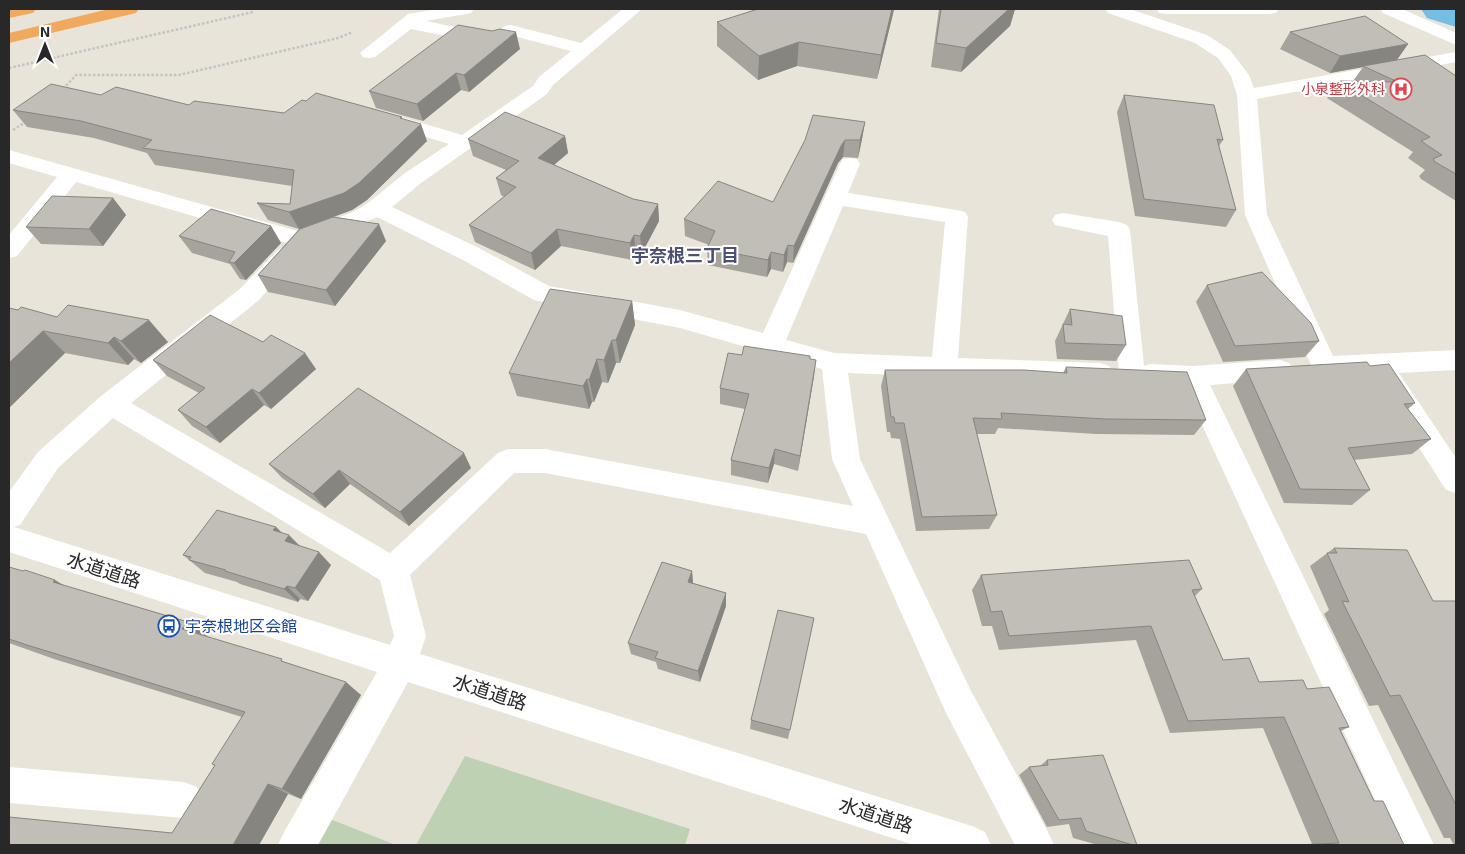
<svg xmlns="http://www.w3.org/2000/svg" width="1465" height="854" viewBox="0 0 1465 854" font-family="'Exo 2','Noto Sans JP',sans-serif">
	<rect width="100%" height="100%" fill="#e9e4da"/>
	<path fill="#bfd1b3" d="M465,756L690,829L685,845H416Z
		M330,819L396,845H315Z"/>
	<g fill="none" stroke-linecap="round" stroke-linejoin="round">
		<path fill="#74bde4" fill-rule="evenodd" d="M1421,9H1456V27L1427,18Z"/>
		<path stroke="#c3c3c3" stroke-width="2.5" stroke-dasharray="2.5 2" stroke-linecap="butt" d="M9,68L253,12
			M63,89L76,75H179L338,38L353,32
			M13,130L27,121"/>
		<path fill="#fff" fill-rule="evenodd" d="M437,9H474L471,13L426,21L493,35L505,26L511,25L581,43L623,9H642L553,85L547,94L421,183L392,207L477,247L549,286L680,310L763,333L840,164L843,159L850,158L857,159L860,164L848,193L957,210L965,212L968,217L958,358L1100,363L1109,366L1113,373L1109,380L1100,383L848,373L860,459L970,689L1048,832L1054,845H1015L946,713L866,534L545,473H514L410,575L426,636L420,654L972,826L985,832L991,845H914L408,682L318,845H278L284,832L377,672L9,552V492L38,452L101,396L241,288L279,249L287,247L295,249L299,255L259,300L131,403L390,553L498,453L508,449H545L853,506L832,459L822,369L680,328L534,300L461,259L377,217L327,238L319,241L311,238L308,244L300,247L76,182L17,256L9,258V235L57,177L9,163V150L308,234L311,228L353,212L368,203L405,173L449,144L381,123L378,119L381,115L388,113L462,135L533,86L539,77L571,51L514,36L502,45L496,46L411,29L375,57L369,58L363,57L360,53L408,14ZM843,206L945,222L932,357L834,353L786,340ZM113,418L380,580L394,636L390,645L14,527L20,525L58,468Z
			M1105,9H1130L1207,35L1230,50L1249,75L1254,88L1456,52V62L1257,99L1267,215L1333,356L1456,350V370L1399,373L1456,458V493L1446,490L1379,385L1375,378L1377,374L1325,377L1316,374L1312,367L1245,215L1237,95L1231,76L1218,58L1195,43L1108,13Z
			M1156,9H1279L1276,13L1270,14H1165L1159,13Z
			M1380,9H1402L1456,33V45L1383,13Z
			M1063,213L1119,222L1127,225L1130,230L1144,366L1150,364L1193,366L1280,360L1289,363L1293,370L1289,377L1280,380L1210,385L1434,845H1396L1184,386C1170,385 1157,384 1143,382C1135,381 1132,384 1123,381L1119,374L1108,236L1055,225L1052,220L1055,215Z
			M9,767L184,782L197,787L202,800L197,813L184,818L9,803Z"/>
		<path fill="#f1a95e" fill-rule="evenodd" d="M9,9H36L33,13L9,18Z
			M109,9H139L136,13L9,43V33Z"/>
	</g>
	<path fill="#a6a39d" d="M758,9H894L877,79L797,66L758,80L717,46V22Z
		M939,9H1015L1010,26L961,72L931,67Z
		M1290,32L1408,44L1397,60L1456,76V201L1421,179L1419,176L1425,170L1408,158L1413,152L1327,98L1338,81H1353L1363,67L1330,73L1280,49Z
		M520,49L469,92L461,90L423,121L376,108L369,91Z
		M101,95L189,105L284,113L402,117V119L427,141L367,200L352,210L334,217L386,241L335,306L268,292L258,275L299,229L268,220L257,203L290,204L292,186L155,165L147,153L94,138L27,127L13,110Z
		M1124,95L1223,140L1219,146L1236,210L1226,227L1135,216L1117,112Z
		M865,122L862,139L858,158L843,157L838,163L793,263L787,262L783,272L771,269L767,277L708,265L707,248L709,245L685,236L684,219L773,202Z
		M565,136L568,153L554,165L633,199L658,204L659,221L642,253L636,252L632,260L561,246L535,270L475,242L469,225L504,197L501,195L496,178L506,170L473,156L468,139Z
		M113,198L126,215L103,246L41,244L26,227Z
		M271,226L281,243L246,280L240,279L230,264L192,253L179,236Z
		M1207,285L1319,341L1305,357L1223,362L1196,302Z
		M632,301L635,325L620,363H616L608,383L602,382L594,402H592L589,409L517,396L509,373Z
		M9,308L57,317L168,342L141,363L134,359L128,365L65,353L9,408Z
		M1070,309L1126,345L1116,361L1057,359L1055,341Z
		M742,355L810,359L814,376L798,471L774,464L768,483L731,475V460L745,409L720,404V388Z
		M153,360L316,369L271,409L264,405L220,443L192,426L178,410L199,393L167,376Z
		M1370,366L1415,403L1408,409L1431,439L1412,454L1354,460L1370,490L1352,505L1284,503L1233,386L1246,369Z
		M1066,367L1206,420L1194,435L1096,434L998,428L995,434H977L997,515L989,529L916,531L900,439L891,438L890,432H887L881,386L885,370L1063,373Z
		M269,464L471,468L409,526L350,484L325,508L282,478Z
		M276,527L282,533L300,546L331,565L308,601L300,599L298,602L240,584L237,582L205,573L183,555Z
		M1334,548L1433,601H1456V845H1454L1450,838H1444L1378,705L1369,706L1324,614L1329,610L1310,566Z
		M9,567L65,586L188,622L208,637L287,663L361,695L301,799L288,794L259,845H9L172,833L215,766L242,717L54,659L9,643Z
		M692,571L693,583L726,593V606L700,682L658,669L656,662L631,654L628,643Z
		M981,575L1202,589L1195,596L1223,660L1259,682L1307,689L1349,727L1341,731L1374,801L1404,845H1294L1312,844L1263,728L1170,733L1136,640L999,650L992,626H982L972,590Z
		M814,618L788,739L750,729L751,720Z
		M1047,760L1137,845H1098L1073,838L1069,824L1047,827L1019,775L1029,767L1040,766Z"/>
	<path fill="#878580" d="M892,9H894L893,14L877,79L881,55Z
		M1009,9H1015L1010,26L961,72L966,48Z
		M516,32L520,49L469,92L464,75Z
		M799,42L797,66L758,80L759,56Z
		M1408,44L1396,61L1330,73L1340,56Z
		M456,73L461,90L423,121L417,104Z
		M865,122L862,139L858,158L860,140Z
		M421,124L427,141L367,200L352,210L299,229L289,212Z
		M565,136L568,153L542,175L538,158Z
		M845,140L843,157L838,163L793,263L794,246L841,146Z
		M113,198L126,215L103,246L89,229Z
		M658,204L659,221L642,253L640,236Z
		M379,224L386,241L335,306L326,290Z
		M271,226L281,243L246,280L234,263Z
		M557,229L561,246L535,270L531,253Z
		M634,235L636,252L632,260L630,243Z
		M788,245L787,262L783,272L784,255Z
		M771,252V269L767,277L768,260Z
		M632,301L635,325L620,363L616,340Z
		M149,320L168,342L141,363L121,341Z
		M43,331L65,353L9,408V363Z
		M114,337L134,359L128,365L108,343Z
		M612,340L616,363L608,383L604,360Z
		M305,353L316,369L271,409L259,393Z
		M597,359L602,382L594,402L589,380Z
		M816,360L814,376L798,471L800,456Z
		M587,379L592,402L589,409L583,386Z
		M252,389L264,405L220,443L206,427Z
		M775,449L774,464L768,483L769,468Z
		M464,453L471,468L409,526L400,512Z
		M339,470L350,484L325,508L313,494Z
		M276,527L287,538L289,535L302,548L298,555L273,530Z
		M319,552L331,565L308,601L295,588Z
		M692,571L693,584L688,582Z
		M55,580L80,595L53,582Z
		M287,586L300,599L298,602L284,589Z
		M726,593V606L700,682L698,671Z
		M188,622L208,637L182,629Z
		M346,682L361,695L301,799L282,789Z
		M268,784L288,794L259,845H233Z"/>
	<path fill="#c1beb7" stroke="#878580" d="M758,9H892L881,55L799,42L759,56L717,22Z
		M941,9H1009L966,48L936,43Z
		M1365,16L1408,44L1340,56L1290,32Z
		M458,25L492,31L500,29L516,32L464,75L456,73L417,104L369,91Z
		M1425,55L1456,76V174L1435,162L1433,159L1442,155L1421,141L1430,137L1338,81L1398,82L1363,66Z
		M51,84L101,95L116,87L189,105L194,101L284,113L302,100L306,101L316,93L402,117L400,118L421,124L359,183L344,193L289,212L257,203L290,204L294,170L143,148L152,140L81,121L13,110Z
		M1124,95L1214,105L1223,140L1217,139L1236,210L1144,199Z
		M505,112L565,136L538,158L633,199L658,204L640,236L634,235L630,243L557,229L531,253L469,225L516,187L496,178L519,161L468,139Z
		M813,115L865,122L860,140H845L841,146L794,246L788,245L784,255L771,252L768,260L707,248L715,231L684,219L718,181L773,202L805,140Z
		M52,196L113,198L89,229L26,227Z
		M211,209L271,226L234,263L229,262L235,252L179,236Z
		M333,217L379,224L326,290L258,275L300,229Z
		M1262,272L1311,323L1319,341L1235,346L1207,285Z
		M550,289L632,301L616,340H612L604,360L597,359L589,380L587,379L583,386L509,373Z
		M68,305L149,320L121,341L114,337L108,343L43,331L9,363V308L18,310L21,307L57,317Z
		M1070,309L1122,316L1126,345L1065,343L1063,324L1072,325Z
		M210,315L263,342L271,335L305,353L259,393L252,389L206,427L178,410L205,388L153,360Z
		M744,346L810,356V359L816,360L800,456L775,449L769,468L731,460L749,394L720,388L728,353L742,355Z
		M1367,362L1370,366L1389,364L1415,403L1404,404L1431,439L1348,448L1370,490L1300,489L1246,369Z
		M1066,367L1187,372L1206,420L1106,419L1001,413L1002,419L973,418L997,515L922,517L904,423H895L894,417H891L885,370H1024L1067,373Z
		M358,388L464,453L400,512L339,470L313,494L269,464Z
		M217,510L276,527L273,530L289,535L285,541L319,552L295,588L287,586L284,589L225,571L226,570L189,560L191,557L183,555Z
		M1334,548L1407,550L1433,601H1456V805L1400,695L1390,696L1342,601L1349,602L1327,553H1337Z
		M1189,560L1202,589L1192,590L1223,660L1249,658L1259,682L1303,680L1307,689L1329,687L1349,727L1339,728L1374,801H1383L1404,845H1296L1339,843L1284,717L1188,721L1151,626L1009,636L1002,611L991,612L981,575Z
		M662,562L692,571L688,582L726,593L698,671L655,658L658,652L628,643Z
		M9,567L23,571L25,570L55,580L53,582L188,622L182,629L282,659L281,661L346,682L282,789L268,784L233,845H9V817L172,833L215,765L212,764L245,712L27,645L9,639Z
		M778,610L814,618L790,730L751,720Z
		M1103,755L1137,845H1133L1086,831L1081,818L1059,820L1029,767L1048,765L1047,760Z"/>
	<defs>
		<g id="hospital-ring" transform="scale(1.125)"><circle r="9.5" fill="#fff" stroke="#e0444e" stroke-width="1.5"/><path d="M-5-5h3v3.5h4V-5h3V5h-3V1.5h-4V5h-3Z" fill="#e0444e"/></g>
		<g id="bus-ring" transform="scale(1.125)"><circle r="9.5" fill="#fff" stroke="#1a4fb4" stroke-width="1.5"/><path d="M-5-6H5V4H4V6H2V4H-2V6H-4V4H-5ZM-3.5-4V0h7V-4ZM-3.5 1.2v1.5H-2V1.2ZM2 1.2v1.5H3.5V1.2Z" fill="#1a4fb4"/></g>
	</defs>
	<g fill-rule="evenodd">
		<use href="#hospital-ring" x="1401" y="89"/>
		<use href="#bus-ring" x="169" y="626"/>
	</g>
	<g text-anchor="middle" stroke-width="4" stroke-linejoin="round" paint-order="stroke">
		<g font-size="14" fill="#be3a42" stroke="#fff" text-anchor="end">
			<text x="1385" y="94">小泉整形外科</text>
		</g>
		<g font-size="16" fill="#164399" stroke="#fff" text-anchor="start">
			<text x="185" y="632">宇奈根地区会館</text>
		</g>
		<g font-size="18" font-weight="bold" fill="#4c5074" stroke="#fff">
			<text x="685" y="262">宇奈根三丁目</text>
		</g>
		<g font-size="19" fill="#282828" stroke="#fff">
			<text transform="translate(104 570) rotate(18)" y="7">水道道路</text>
			<text transform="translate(490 692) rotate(18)" y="7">水道道路</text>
			<text transform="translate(876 815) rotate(18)" y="7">水道道路</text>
		</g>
	</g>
	<rect width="1465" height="854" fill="none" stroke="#282828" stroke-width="20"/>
	<g transform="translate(45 45)" stroke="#ffffff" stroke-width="4" paint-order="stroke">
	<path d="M0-4L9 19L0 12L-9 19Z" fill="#282828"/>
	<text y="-8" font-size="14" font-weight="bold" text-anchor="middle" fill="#282828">N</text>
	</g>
</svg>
